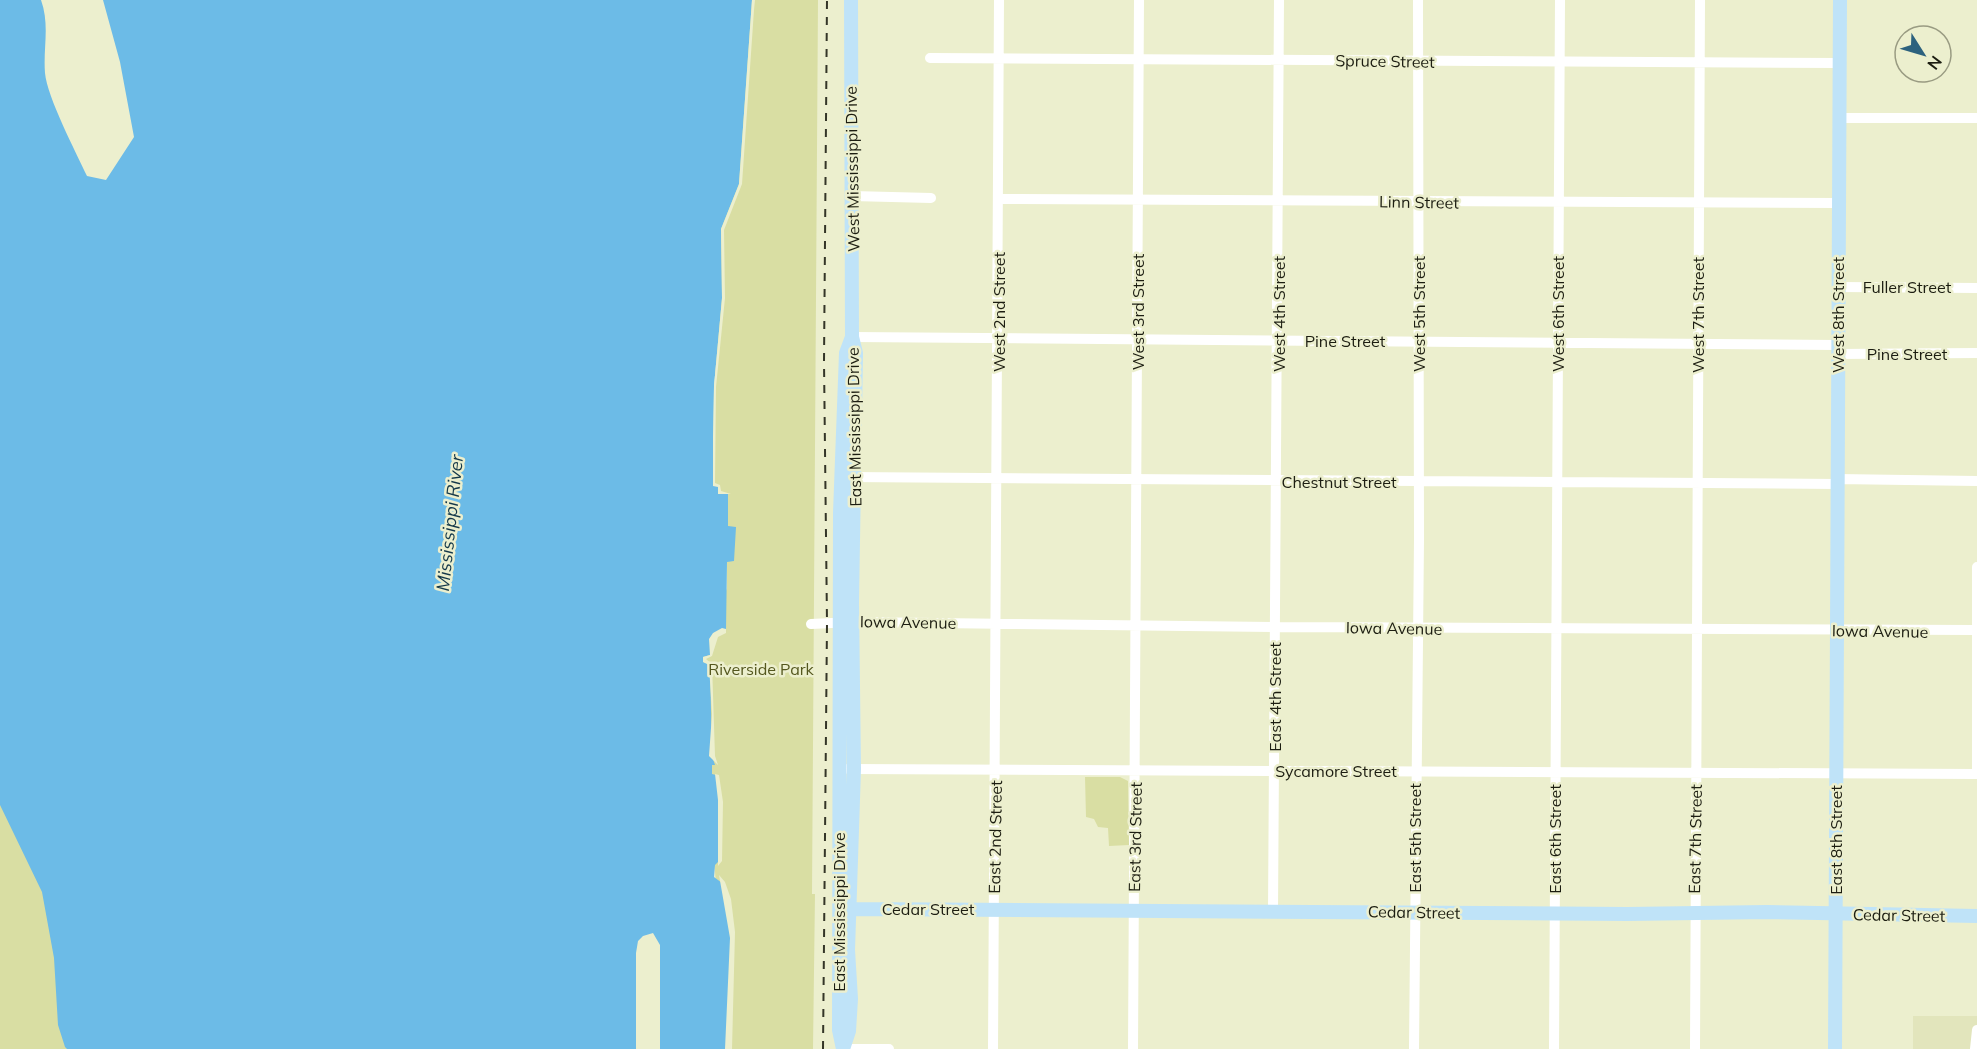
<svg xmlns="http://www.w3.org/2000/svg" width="1977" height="1049" viewBox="0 0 1977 1049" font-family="Mulish,sans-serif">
	<rect width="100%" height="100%" fill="#ecefce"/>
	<path fill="#e2e5bc" d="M1913,1016H1977V1049H1913Z"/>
	<path fill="#d9dea3" d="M752,0H818L812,894H815L813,1049H729L710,808L668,760L727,588V561H734L714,536L713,437L721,229Z
		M0,710L83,1049H0Z
		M1085,777H1120L1128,781L1129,845L1109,846L1108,828L1098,827L1094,819L1086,817Z"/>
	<path fill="#6cbbe7" d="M0,0H41C50,25 43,48 45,73C47,97 76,152 87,176L106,180L134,137L120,62L103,0H752L739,184L721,229L722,298L714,386L713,486H718V494H728V526L736,527L734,561L727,562L726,630L716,634L710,655L703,657V662L710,664L712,756L715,765H712V774L716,775L720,802L719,861L715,865L714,877L722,883L732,932L729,1049H67L65,1047L58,1025L54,958L42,892L0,805Z"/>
	<path fill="#ecefce" d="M752,0H755L754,10L742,184L724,230L725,298L716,387L715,483L720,485L721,491L731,494H718V487L713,486V437L714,386L722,298L721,229L739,184Z
		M722,628L726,629V633L718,637L712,656L706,659L712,664L715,756L718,765L709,756L712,714L709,665L703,662V657L710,655L709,639L713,633Z
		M715,774L719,775L723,802L722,861L718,866V800Z
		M719,875L725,882L731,899L735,932L732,1049H725L730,938Z
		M653,933L660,945V1049H636V953L638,941L643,936Z"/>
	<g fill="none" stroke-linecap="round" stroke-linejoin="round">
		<path stroke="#fff" stroke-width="10" d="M930,58L1840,63
			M1839,118H1977
			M852,196L931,198
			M999,199L1839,203
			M1838,287L1977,288
			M852,337L1837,345
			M1838,354L1977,353
			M847,477L1838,484
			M1837,479L1977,481
			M811,624L853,622L1276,627L1977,630
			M848,769L1977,774
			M1977,774V567
			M1273,911L1279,0
			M843,1049H889
			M993,1049L999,0
			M1133,1049L1139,0
			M1414,1049L1419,539L1418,0
			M1554,1049L1560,0
			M1695,1049L1700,0
			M1975,1049L1977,1030"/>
		<path stroke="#bfe3f8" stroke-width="14" d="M850,909L1627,914L1767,912L1977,916
			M843,1049L849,1031L851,999L848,950L854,769L852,603L856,353L852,337L851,0
			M843,1049L839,1030L840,513L846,353L852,337
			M1835,1049L1840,0"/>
		<path stroke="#343527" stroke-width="2" stroke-dasharray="8 8" stroke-linecap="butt" d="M823,1049L827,623L824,362L827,0"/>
	</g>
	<g text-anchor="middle" stroke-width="5" stroke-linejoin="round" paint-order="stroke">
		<g font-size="16" fill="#1c1d11" stroke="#ecefce">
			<text transform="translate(1385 61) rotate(1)" y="6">Spruce Street</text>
			<text transform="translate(852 169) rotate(-91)" y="6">West Mississippi Drive</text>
			<text transform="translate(1419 202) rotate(1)" y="6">Linn Street</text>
			<text x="1907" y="293">Fuller Street</text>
			<text transform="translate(999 312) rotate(-90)" y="6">West 2nd Street</text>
			<text transform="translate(1138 312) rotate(-90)" y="6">West 3rd Street</text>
			<text transform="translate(1279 314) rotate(-90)" y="6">West 4th Street</text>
			<text transform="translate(1419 314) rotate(-90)" y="6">West 5th Street</text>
			<text transform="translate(1558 314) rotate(-90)" y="6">West 6th Street</text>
			<text transform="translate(1698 315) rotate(-90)" y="6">West 7th Street</text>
			<text transform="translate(1838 315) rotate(-90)" y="6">West 8th Street</text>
			<text x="1345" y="347">Pine Street</text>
			<text x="1907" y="360">Pine Street</text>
			<text transform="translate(854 427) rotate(-91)" y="6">East Mississippi Drive</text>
			<text x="1339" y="488">Chestnut Street</text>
			<text transform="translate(908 622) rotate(1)" y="6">Iowa Avenue</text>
			<text transform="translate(1394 628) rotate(1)" y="6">Iowa Avenue</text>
			<text transform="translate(1880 631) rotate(1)" y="6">Iowa Avenue</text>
			<text transform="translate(1275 697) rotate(-90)" y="6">East 4th Street</text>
			<text x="1336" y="777">Sycamore Street</text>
			<text transform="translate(995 837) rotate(-89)" y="6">East 2nd Street</text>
			<text transform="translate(1135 837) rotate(-89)" y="6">East 3rd Street</text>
			<text transform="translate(1415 838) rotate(-90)" y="6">East 5th Street</text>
			<text transform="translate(1555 839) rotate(-90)" y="6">East 6th Street</text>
			<text transform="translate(1695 839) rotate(-89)" y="6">East 7th Street</text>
			<text transform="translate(1836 840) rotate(-90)" y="6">East 8th Street</text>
			<text x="928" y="915">Cedar Street</text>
			<text transform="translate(839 912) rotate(-90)" y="6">East Mississippi Drive</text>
			<text transform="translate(1414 912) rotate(1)" y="6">Cedar Street</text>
			<text transform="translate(1899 915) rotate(1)" y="6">Cedar Street</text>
		</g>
		<g font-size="16" fill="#54571e" stroke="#ecefce">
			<text x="761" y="675">Riverside Park</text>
		</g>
		<g font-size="18" font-style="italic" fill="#133749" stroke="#ecefce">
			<text transform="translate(450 523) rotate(-84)" y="6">Mississippi River</text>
		</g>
	</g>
	<g transform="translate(1923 54) rotate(127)"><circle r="28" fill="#ecefce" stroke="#999b82" stroke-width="1.5"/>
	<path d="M0-4.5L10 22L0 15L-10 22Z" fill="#2d627e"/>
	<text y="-9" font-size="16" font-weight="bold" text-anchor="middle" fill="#1c1d11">N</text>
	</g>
</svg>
